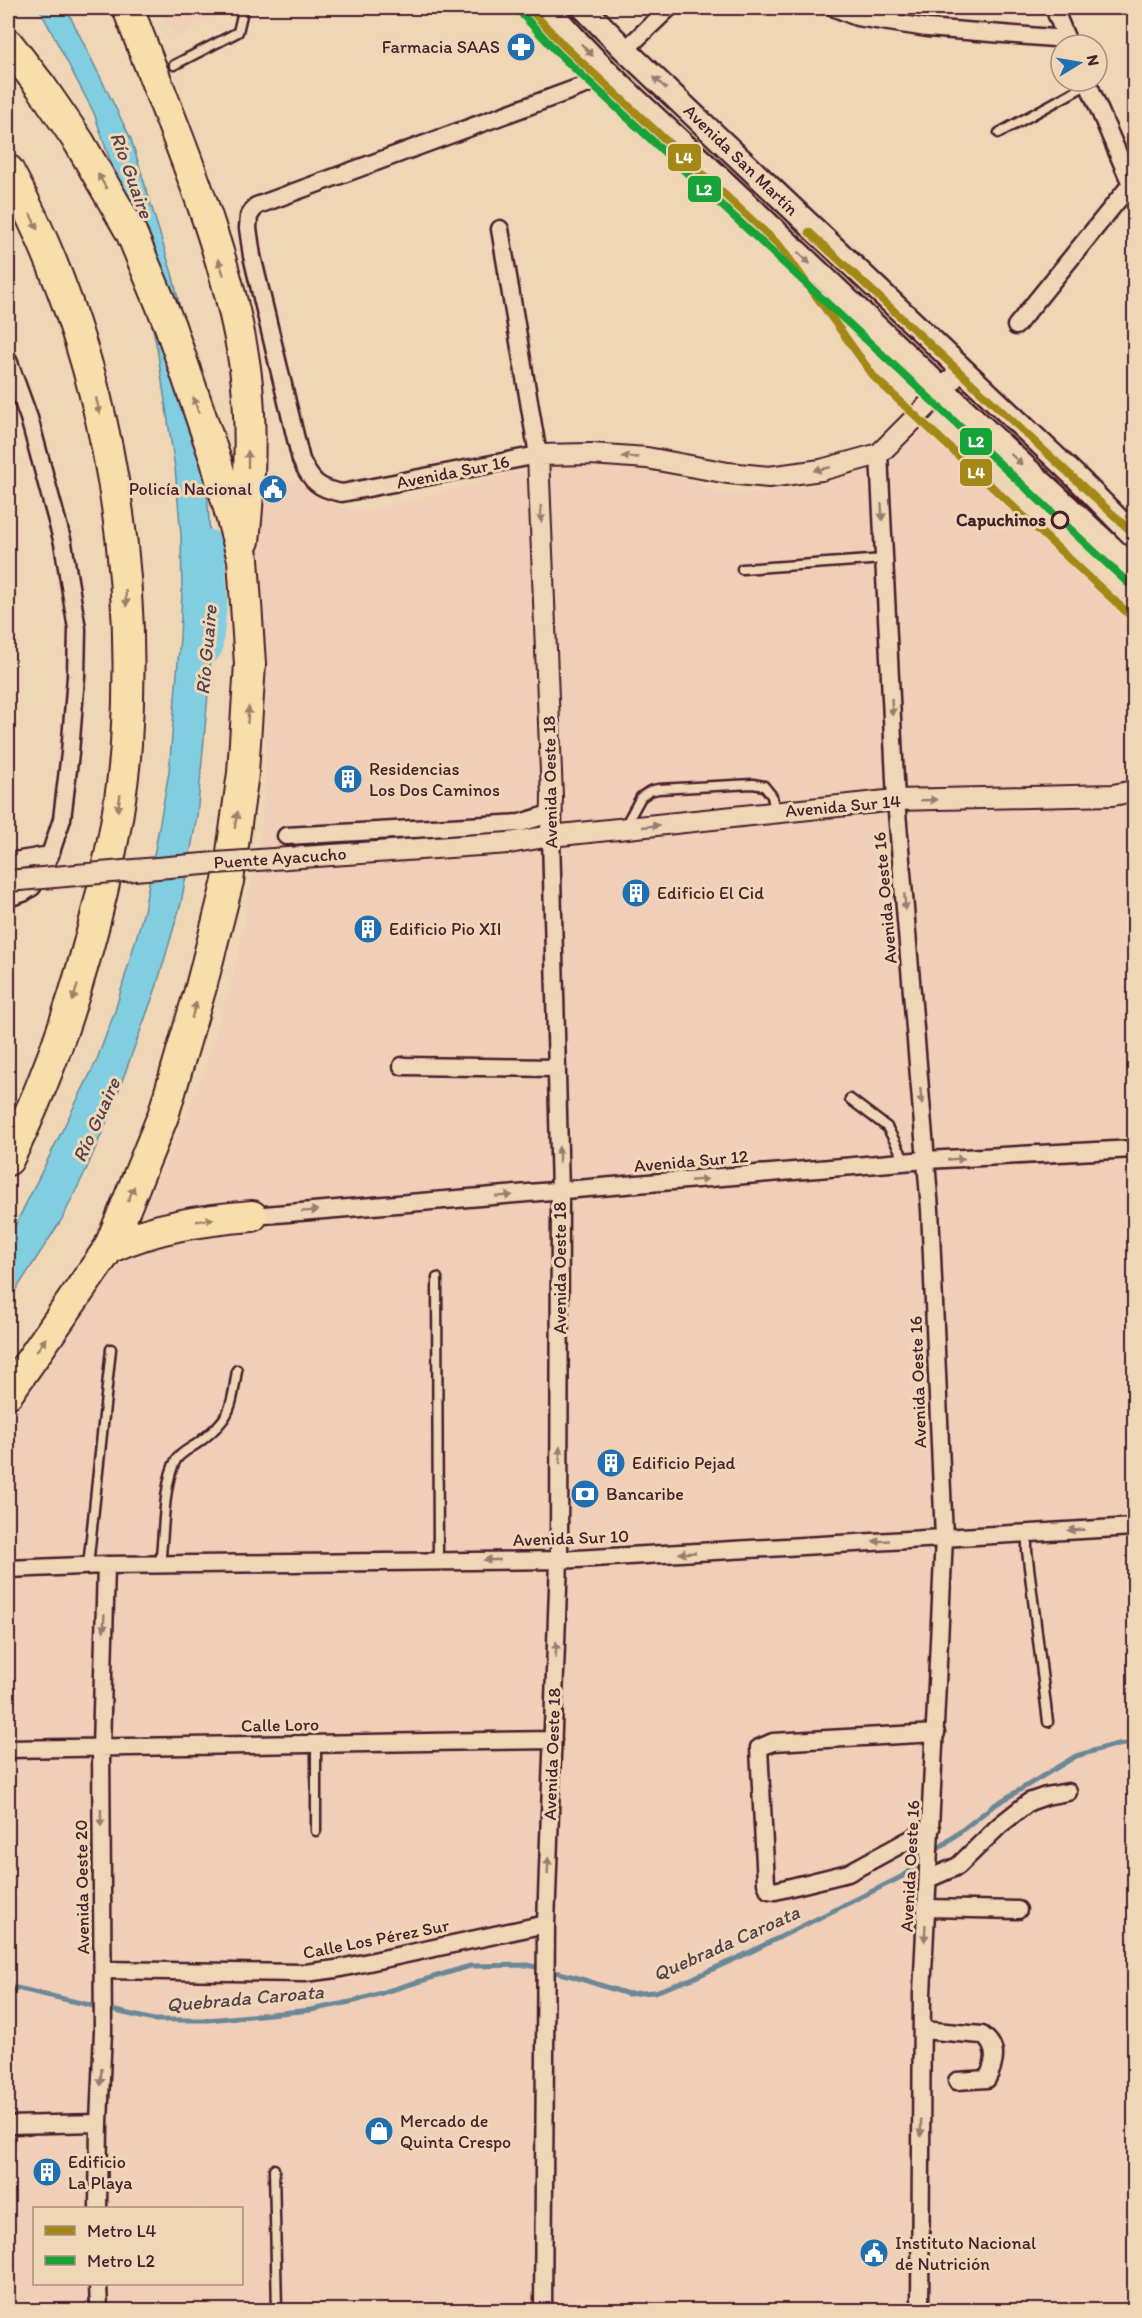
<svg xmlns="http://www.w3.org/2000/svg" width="1142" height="2318" viewBox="0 0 1142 2318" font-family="Itim,sans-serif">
	<rect width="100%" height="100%" fill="#eed6b6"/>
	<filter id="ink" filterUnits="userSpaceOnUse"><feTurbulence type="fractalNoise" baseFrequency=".0167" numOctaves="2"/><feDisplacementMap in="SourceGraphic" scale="12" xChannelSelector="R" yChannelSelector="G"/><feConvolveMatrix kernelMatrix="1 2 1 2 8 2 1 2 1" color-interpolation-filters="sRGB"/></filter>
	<g filter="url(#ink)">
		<path fill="#f0ceb7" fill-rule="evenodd" d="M160,8H216L219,13L176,36Z
			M929,426L1134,608V2310H8V1422L39,1379L104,1275L169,1159L204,1073L229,991L239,952L262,828L266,764V659L261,607L244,492L296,480L303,486L330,502L351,510H369L403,503L505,475L553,465L645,461L697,486L717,492L743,494L794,490L826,483ZM34,2208H242V2284H34Z"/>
		<path fill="#81cee0" stroke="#6b8898" stroke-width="1.5" d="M39,8H66L131,139L173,277L188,345L205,455L210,538V672L197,816L181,903L156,988L110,1114L86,1170L62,1219L8,1302V1240L96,1062L115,1011L144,911L169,772L180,637L182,592L181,535L175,468L157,348L130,220L94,113Z"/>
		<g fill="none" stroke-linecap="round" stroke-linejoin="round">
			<path stroke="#6b8898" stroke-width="5" d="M934,1852L993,1806L1076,1756L1110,1746L1134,1743
				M8,1986L154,2020H208L311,2010L355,2001L470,1966L528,1965L575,1977L628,1994L655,1992L691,1979L746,1954L905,1875L924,1860"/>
			<path stroke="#81cee0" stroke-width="33" d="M206,647L211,598L208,546"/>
			<g stroke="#4a1f2b" stroke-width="13">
				<path id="service" d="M174,65L238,32L242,15L239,8
					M999,133L1088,84
					M742,569L884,559
					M625,826L641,797L650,791L658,789L753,784L764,786L772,796L775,812
					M850,1099L887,1127L906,1162
					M437,1278L438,1561
					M1027,1533V1551L1048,1722
					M160,1564C164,1537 163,1482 176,1460C180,1453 191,1448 198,1443C231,1418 231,1410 237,1370
					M88,1566L111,1349
					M316,1744V1831
					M274,2169L277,2310"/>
			</g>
			<g stroke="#4a1f2b" stroke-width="21">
				<path id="minor" d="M835,8L857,17L927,28L1066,39
					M1054,8L1069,45
					M625,50L669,8
					M1087,81L1134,191
					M500,229L538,455L342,493C318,489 311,481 301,460L252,256L248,228L249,216L256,206L610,76
					M1016,326L1131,184
					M8,360L29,418L63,543L77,629L76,676L70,753L62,819L50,855L32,887L23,893L8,898
					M879,454L896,800L930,1209L944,1538L922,1994L920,2310
					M286,836L520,823L553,813
					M8,862L50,855
					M402,1066L557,1068
					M252,1216L926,1160L1134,1149
					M8,1569L106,1565L559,1560L1134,1527
					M8,1749L553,1740
					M931,1828L848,1873L775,1891L769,1890L766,1883L759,1748L773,1742L936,1733
					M928,1879L958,1866L1000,1825L1029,1802L1046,1796L1068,1792
					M927,1908L1018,1910
					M103,1970L305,1973L336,1969L546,1924
					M922,2030L982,2035C999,2047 995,2064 987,2079L957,2081
					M8,2125L99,2123
					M98,2208L99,2123L103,2031L101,1748L106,1565
					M98,2284L99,2310
					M543,2310L546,1924L559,1560L560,1192L551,836"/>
			</g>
			<g stroke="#4a1f2b" stroke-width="24">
				<path id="tertiary" d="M551,836L552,796L538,455L591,454L647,458L728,473L769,477L821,470L879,454L942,391L961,369
					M509,843L551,836L896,800L1113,795L1134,791"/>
			</g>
			<g stroke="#4a1f2b" stroke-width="27">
				<path id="secondary" d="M548,8C606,77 676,136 741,198C871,323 1003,446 1134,569
					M584,8L625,50L1078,479L1134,536"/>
			</g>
			<g stroke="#4a1f2b" stroke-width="34">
				<path id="motorway" d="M128,8C170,121 228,248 245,368C253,425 250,484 244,541
					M8,44L42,88L79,142L131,232L170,326L216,461L243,559L250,664L243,773L228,881L201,987L163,1116L109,1248L8,1393
					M8,170C102,344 139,547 126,744C123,794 113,844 102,892C80,986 51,1074 8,1160
					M109,1248C154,1227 202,1220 252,1216"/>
			</g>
			<use href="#service" stroke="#eed6b6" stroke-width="8"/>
			<use href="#minor" stroke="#eed6b6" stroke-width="16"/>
			<use href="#tertiary" stroke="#eed6b6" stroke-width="20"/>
			<use href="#secondary" stroke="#eed6b6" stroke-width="22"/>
			<use href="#motorway" stroke="#f8deab" stroke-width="30"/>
			<g stroke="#4a1f2b" stroke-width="24" stroke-linecap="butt">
				<path id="tertiary-bridge" d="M8,881L215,863L509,843"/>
			</g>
			<use href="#tertiary-bridge" stroke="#eed6b6" stroke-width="20"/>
			<g stroke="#eed6b6" stroke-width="12">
				<path id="metro-1" d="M529,8L564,46L780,246L875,378L1134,619
					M809,232L1134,534"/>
			</g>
			<g stroke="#eed6b6" stroke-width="12">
				<path id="metro-2" d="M522,14L558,53L1128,583"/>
			</g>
			<use href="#metro-1" stroke="#a48816" stroke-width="8"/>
			<use href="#metro-2" stroke="#16a337" stroke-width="8"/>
		</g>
		<defs><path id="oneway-solid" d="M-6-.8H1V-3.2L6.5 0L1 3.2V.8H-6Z" transform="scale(1.5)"/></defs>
		<g fill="#9c7a70">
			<use href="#oneway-solid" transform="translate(587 50) rotate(46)"/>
			<use href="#oneway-solid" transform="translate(660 83) rotate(-137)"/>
			<use href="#oneway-solid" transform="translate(804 258) rotate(44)"/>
			<use href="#oneway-solid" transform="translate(630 457) rotate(-177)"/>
			<use href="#oneway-solid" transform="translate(1016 459) rotate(43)"/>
			<use href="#oneway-solid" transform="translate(822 469) rotate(168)"/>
			<use href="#oneway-solid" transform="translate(882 512) rotate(87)"/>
			<use href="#oneway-solid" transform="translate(541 514) rotate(88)"/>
			<use href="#oneway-solid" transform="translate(892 707) rotate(87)"/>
			<use href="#oneway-solid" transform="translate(929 800) rotate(-2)"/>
			<use href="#oneway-solid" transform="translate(651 826) rotate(-6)"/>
			<use href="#oneway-solid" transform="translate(905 902) rotate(85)"/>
			<use href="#oneway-solid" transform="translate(921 1096) rotate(85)"/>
			<use href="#oneway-solid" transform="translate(559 1155) rotate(-91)"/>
			<use href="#oneway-solid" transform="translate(956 1159) rotate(-3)"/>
			<use href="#oneway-solid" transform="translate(699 1180) rotate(-5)"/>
			<use href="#oneway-solid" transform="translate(504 1196) rotate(-4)"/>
			<use href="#oneway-solid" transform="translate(310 1211) rotate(-4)"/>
			<use href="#oneway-solid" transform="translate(560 1455) rotate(-90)"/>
			<use href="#oneway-solid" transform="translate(1076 1530) rotate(177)"/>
			<use href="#oneway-solid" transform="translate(881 1541) rotate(177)"/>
			<use href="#oneway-solid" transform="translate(687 1553) rotate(177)"/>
			<use href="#oneway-solid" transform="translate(492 1560) rotate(180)"/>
			<use href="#oneway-solid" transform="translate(104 1623) rotate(92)"/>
			<use href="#oneway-solid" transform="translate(556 1650) rotate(-88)"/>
			<use href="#oneway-solid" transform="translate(101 1818) rotate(89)"/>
			<use href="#oneway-solid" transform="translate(548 1866) rotate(-88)"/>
			<use href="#oneway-solid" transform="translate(925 1933) rotate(93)"/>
			<use href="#oneway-solid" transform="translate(101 2077) rotate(93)"/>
			<use href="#oneway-solid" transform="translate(921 2128) rotate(90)"/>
		</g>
		<g fill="#a17e6b">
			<use href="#oneway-solid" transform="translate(102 181) rotate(-120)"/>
			<use href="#oneway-solid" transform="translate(34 222) rotate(65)"/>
			<use href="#oneway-solid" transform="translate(221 267) rotate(-108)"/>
			<use href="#oneway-solid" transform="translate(196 405) rotate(-109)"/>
			<use href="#oneway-solid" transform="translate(98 406) rotate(77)"/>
			<use href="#oneway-solid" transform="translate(248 459) rotate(-90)"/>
			<use href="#oneway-solid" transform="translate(126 598) rotate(86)"/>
			<use href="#oneway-solid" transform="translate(248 715) rotate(-86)"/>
			<use href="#oneway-solid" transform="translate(119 803) rotate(99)"/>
			<use href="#oneway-solid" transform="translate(236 820) rotate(-82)"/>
			<use href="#oneway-solid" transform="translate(75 993) rotate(108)"/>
			<use href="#oneway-solid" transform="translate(194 1010) rotate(-74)"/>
			<use href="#oneway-solid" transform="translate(131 1194) rotate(-68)"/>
			<use href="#oneway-solid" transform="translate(205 1220) rotate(-8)"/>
			<use href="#oneway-solid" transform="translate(41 1345) rotate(-55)"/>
		</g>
	</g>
	<defs>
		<g id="pharmacy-disc" transform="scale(1.5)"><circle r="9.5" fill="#1f6fb2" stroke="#eed6b6"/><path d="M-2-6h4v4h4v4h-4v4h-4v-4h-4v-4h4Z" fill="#fff"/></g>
		<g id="civic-disc" transform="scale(1.5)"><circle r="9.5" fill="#1f6fb2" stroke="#eed6b6"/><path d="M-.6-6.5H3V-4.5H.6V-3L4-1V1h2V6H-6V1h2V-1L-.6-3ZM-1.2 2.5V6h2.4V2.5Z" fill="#fff"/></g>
		<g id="building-disc" transform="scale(1.5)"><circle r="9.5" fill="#1f6fb2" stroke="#eed6b6"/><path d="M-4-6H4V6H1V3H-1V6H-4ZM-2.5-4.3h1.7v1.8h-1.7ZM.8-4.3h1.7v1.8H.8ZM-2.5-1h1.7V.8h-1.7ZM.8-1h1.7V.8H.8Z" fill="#fff"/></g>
		<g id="bank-disc" transform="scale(1.5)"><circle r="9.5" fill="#1f6fb2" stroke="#eed6b6"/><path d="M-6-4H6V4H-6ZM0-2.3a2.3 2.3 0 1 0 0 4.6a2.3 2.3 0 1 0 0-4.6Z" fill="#fff"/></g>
		<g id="shop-disc" transform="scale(1.5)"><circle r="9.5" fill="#1f6fb2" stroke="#eed6b6"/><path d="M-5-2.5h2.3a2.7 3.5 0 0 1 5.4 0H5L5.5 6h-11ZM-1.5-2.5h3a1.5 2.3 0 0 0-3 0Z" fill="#fff"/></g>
	</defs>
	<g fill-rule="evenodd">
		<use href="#pharmacy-disc" x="521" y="47"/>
		<use href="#civic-disc" x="273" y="489"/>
		<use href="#building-disc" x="348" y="779"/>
		<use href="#building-disc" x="636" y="893"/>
		<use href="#building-disc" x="368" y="929"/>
		<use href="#building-disc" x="611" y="1463"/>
		<use href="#bank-disc" x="585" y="1494"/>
		<use href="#shop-disc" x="379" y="2131"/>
		<use href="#building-disc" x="47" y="2172"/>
		<use href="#civic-disc" x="874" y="2253"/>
	</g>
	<circle fill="#eed6b6" stroke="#4a1f2b" stroke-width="3" cx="1060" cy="520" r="8"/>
	<g text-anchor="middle" stroke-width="6" stroke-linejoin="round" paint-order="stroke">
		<g font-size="18" fill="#4a1f2b" stroke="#eed6b6" text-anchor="start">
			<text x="500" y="53" text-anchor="end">Farmacia SAAS</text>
			<text x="252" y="495" text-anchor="end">Policía Nacional</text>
			<text x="369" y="775">Residencias<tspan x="369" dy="21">Los Dos Caminos</tspan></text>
			<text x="657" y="899">Edificio El Cid</text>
			<text x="389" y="935">Edificio Pio XII</text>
			<text x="632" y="1469">Edificio Pejad</text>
			<text x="606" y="1500">Bancaribe</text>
			<text x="400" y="2127">Mercado de<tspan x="400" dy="21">Quinta Crespo</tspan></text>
			<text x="68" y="2168">Edificio<tspan x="68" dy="21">La Playa</tspan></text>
			<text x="895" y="2249">Instituto Nacional<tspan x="895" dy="21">de Nutrición</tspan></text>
		</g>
		<g font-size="18" fill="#4a1f2b" stroke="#eed6b6">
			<text transform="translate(741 160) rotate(44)" y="6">Avenida San Martín</text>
			<text transform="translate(453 472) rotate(-11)" y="6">Avenida Sur 16</text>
			<text transform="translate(550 782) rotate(-91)" y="6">Avenida Oeste 18</text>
			<text transform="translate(843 806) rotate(-5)" y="6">Avenida Sur 14</text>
			<text transform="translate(280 858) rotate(-4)" y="6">Puente Ayacucho</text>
			<text transform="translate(885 898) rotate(-95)" y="6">Avenida Oeste 16</text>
			<text transform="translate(691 1161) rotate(-5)" y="6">Avenida Sur 12</text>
			<text transform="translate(560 1268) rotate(-90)" y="6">Avenida Oeste 18</text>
			<text transform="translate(918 1382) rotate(-92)" y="6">Avenida Oeste 16</text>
			<text transform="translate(571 1538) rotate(-2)" y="6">Avenida Sur 10</text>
			<text transform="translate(280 1725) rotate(-1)" y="6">Calle Loro</text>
			<text transform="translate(552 1754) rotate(-88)" y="6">Avenida Oeste 18</text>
			<text transform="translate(910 1866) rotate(-87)" y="6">Avenida Oeste 16</text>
			<text transform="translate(82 1887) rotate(-91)" y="6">Avenida Oeste 20</text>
			<text transform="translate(376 1939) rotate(-11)" y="6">Calle Los Pérez Sur</text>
		</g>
		<g font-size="18" font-weight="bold" fill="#4a1f2b" stroke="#eed6b6" text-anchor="end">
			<text x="1046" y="526">Capuchinos</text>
		</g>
		<g font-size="20" font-style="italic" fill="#55424f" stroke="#eed6b6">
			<text transform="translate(132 175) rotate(70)" y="7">Río Guaire</text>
			<text transform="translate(206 650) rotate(-85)" y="7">Río Guaire</text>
			<text transform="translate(96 1120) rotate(-66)" y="7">Río Guaire</text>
			<text transform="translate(726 1943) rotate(-24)" y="7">Quebrada Caroata</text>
			<text transform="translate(245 1998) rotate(-5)" y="7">Quebrada Caroata</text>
		</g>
	</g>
	<g stroke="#eed6b6" stroke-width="2">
		<rect x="667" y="143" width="35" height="29" rx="6" fill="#a48816"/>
		<rect x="687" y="175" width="35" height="28" rx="6" fill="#16a337"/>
		<rect x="959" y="427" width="34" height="29" rx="6" fill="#16a337"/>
		<rect x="959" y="458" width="34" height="29" rx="6" fill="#a48816"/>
	</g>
	<g font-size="16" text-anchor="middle" font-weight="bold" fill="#fff">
		<text x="684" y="163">L4</text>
		<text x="704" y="195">L2</text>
		<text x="976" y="447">L2</text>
		<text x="976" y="478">L4</text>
	</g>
	<rect width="1142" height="2318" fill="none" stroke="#eed6b6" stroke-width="30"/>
	<rect x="15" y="15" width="1112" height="2288" fill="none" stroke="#4a1f2b" stroke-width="2" filter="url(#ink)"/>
	<rect x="33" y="2207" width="210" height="78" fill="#eed6b6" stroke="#ac8d7e" stroke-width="1.5"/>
	<rect x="45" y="2226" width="30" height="9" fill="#a48816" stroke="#ac8d7e" stroke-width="1.5"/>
	<text x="87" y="2237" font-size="18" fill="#4a1f2b">Metro L4</text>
	<rect x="45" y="2256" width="30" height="9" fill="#16a337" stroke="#ac8d7e" stroke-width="1.5"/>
	<text x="87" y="2267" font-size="18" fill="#4a1f2b">Metro L2</text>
	<g transform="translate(1079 63) rotate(79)"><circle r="28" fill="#eed6b6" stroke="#ac8d7e" stroke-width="1.5"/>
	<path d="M0-4.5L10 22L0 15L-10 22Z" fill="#1f6fb2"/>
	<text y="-9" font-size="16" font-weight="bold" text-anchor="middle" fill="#4a1f2b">N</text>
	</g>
</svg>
